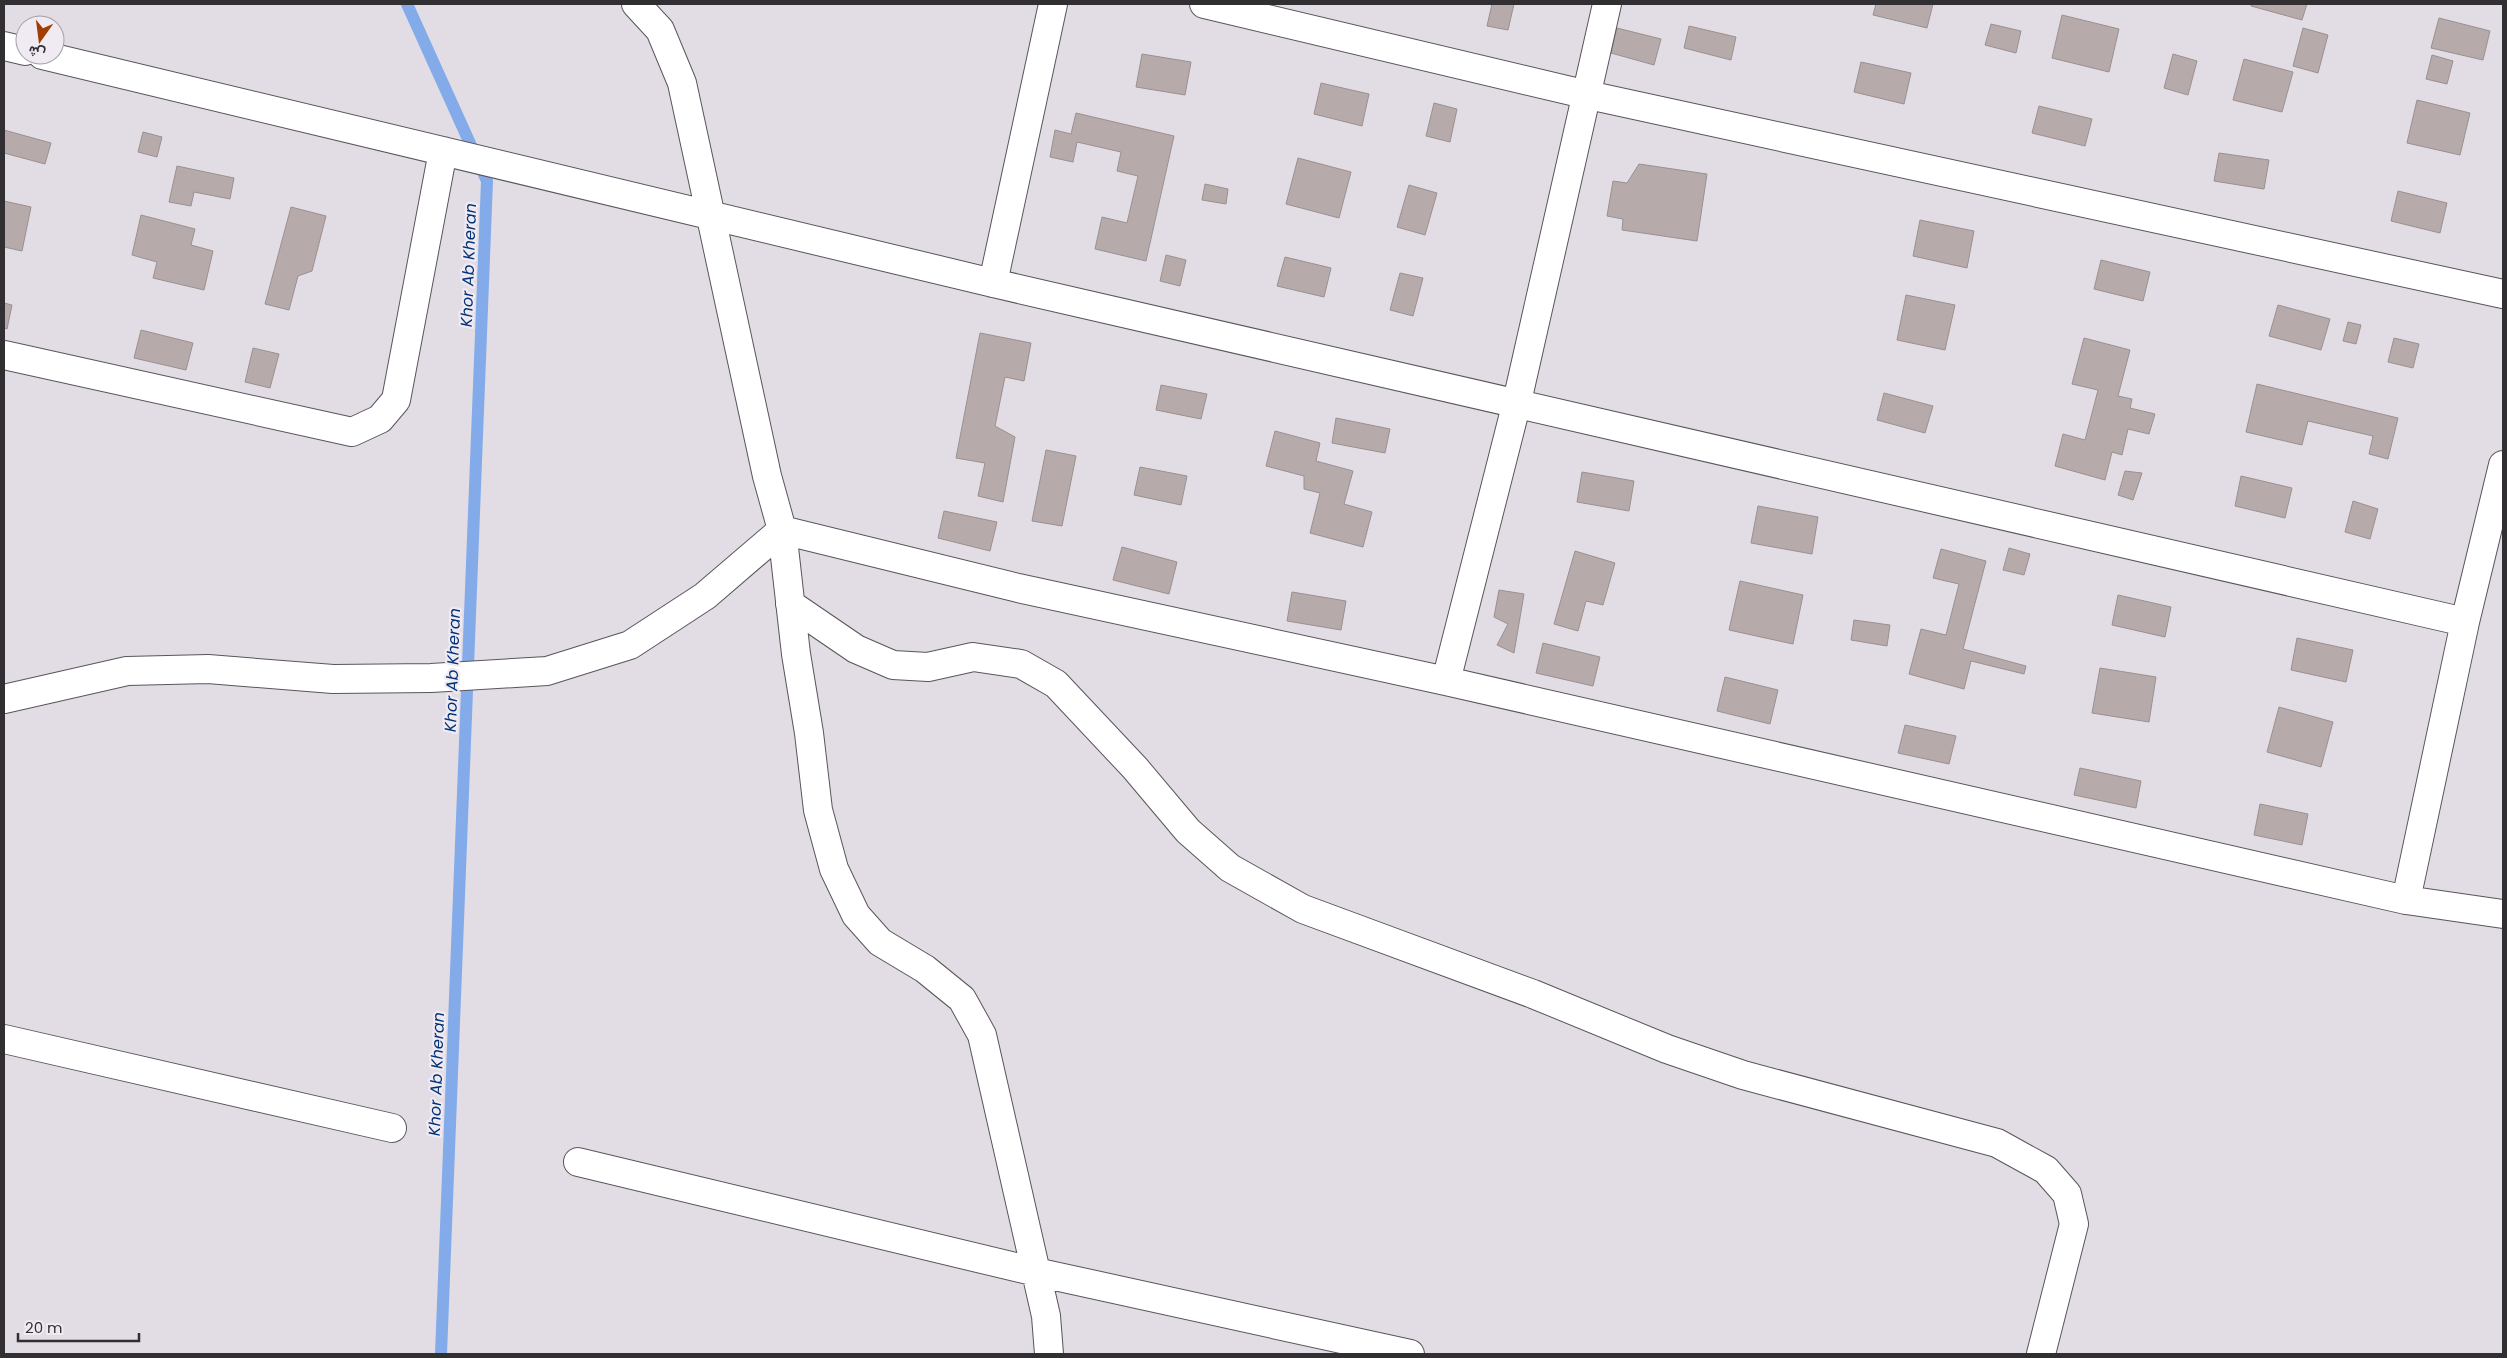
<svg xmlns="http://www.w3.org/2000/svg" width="2507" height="1358" viewBox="0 0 2507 1358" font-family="Poppins,Vazirmatn,sans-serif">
	<rect width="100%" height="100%" fill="#e2dde5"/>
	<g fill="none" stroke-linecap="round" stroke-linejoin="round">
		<path stroke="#83abe9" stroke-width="12" d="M407,4L487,181L441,1354"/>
	</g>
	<path fill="#b6abaa" stroke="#9a908f" d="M1492,4H1514L1508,30L1487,26Z
		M1876,4H1933L1927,28L1873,15Z
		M2251,4H2307L2302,20L2251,6Z
		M2062,15L2119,29L2109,72L2052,58Z
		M2439,18L2490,31L2483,60L2431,48Z
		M1991,24L2021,31L2016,53L1985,45Z
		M1689,26L1736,37L1731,60L1684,48Z
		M1617,28L1661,39L1654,65L1611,53Z
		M2303,28L2328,35L2318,73L2293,66Z
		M1142,54L1191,62L1185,95L1136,87Z
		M2173,54L2197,61L2188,95L2164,88Z
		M2432,55L2453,61L2447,84L2426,79Z
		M2244,59L2293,72L2282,112L2233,100Z
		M1861,62L1911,73L1904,104L1854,92Z
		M1321,83L1369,94L1362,126L1314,114Z
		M2417,100L2470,113L2460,155L2407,143Z
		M1434,103L1457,109L1450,142L1426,136Z
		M2039,106L2092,119L2085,146L2032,133Z
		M1076,113L1174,136L1146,261L1095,249L1102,217L1127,223L1138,176L1117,171L1121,152L1077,142L1073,162L1050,157L1055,130L1071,134Z
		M4,130L51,143L45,164L4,153Z
		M143,132L162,137L157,157L138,152Z
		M2219,153L2269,160L2264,189L2214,181Z
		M1298,158L1351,172L1339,218L1286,204Z
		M1639,164L1707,174L1697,241L1622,230L1623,219L1607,216L1613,181L1627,183Z
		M177,166L234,178L230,199L194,192L191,206L169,202Z
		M1205,184L1228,189L1226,204L1202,200Z
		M1409,185L1437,193L1425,235L1397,227Z
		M2398,191L2447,203L2440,233L2391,221Z
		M4,201L31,207L22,251L4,247Z
		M291,207L326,216L312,271L298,276L289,310L265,304Z
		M141,215L195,229L191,245L213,251L204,290L153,278L157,262L132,255Z
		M1920,220L1974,231L1967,268L1913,256Z
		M1166,255L1186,260L1180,286L1160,281Z
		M1285,257L1331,268L1324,297L1277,286Z
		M2101,260L2150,272L2143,301L2094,289Z
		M1400,273L1423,278L1413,316L1390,310Z
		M1906,295L1955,305L1945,350L1897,340Z
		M4,303L12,305L7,329L4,328Z
		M2278,305L2330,319L2321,350L2269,336Z
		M2348,322L2361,325L2356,344L2343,341Z
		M141,330L193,343L186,370L134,358Z
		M980,333L1031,343L1024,381L1005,377L995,426L1015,437L1003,502L978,496L985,463L956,458Z
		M2084,338L2130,350L2118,396L2132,399L2130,408L2155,414L2149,434L2128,429L2122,455L2112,452L2105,480L2055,466L2063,434L2085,440L2098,390L2072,384Z
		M2394,338L2419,344L2413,368L2388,362Z
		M253,348L279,354L270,388L245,382Z
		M2257,384L2398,418L2388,459L2369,454L2373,436L2308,421L2302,445L2246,432Z
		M1161,385L1207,394L1201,419L1156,410Z
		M1884,393L1933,406L1925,433L1877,420Z
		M1336,418L1390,429L1385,453L1332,443Z
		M1275,431L1320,443L1316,461L1353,471L1344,504L1372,512L1363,547L1310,533L1320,493L1304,489V476L1266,466Z
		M1046,450L1076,456L1062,526L1032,521Z
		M1140,467L1187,476L1181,505L1134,495Z
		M2125,471L2142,473L2133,500L2118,495Z
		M1582,472L1634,481L1629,511L1577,502Z
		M2241,476L2292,488L2285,518L2235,506Z
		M2353,501L2378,509L2370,539L2345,532Z
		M1758,506L1818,517L1812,554L1751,543Z
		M944,511L997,522L990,551L938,538Z
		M1122,547L1177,562L1169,594L1113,580Z
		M2009,548L2030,554L2024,575L2003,570Z
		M1941,549L1986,561L1963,649L2026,666L2024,674L1971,661L1964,689L1909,674L1921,629L1946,635L1959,584L1933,578Z
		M1575,551L1615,563L1603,605L1586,601L1578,631L1554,624Z
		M1740,581L1803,595L1793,644L1729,630Z
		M1499,590L1524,594L1514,653L1497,645L1508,624L1494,617Z
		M1292,592L1346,601L1341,630L1287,621Z
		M2118,595L2171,607L2165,637L2112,625Z
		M1854,620L1890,625L1887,646L1851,640Z
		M2297,638L2353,650L2346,682L2291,670Z
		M1543,643L1600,657L1593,686L1536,673Z
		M2100,668L2156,677L2149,722L2092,713Z
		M1725,677L1778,690L1770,724L1717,711Z
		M2279,707L2333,722L2321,767L2267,752Z
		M1905,725L1956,736L1949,764L1898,753Z
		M2080,768L2141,781L2136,808L2074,795Z
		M2260,804L2308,814L2302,845L2254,835Z"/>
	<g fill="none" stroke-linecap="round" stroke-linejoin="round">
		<g stroke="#59555b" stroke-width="30">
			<path id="street" d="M636,4L660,30L682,83L767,476L782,530L796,654L809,733L818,810L834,869L856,915L880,942L925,969L962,999L982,1035L1046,1316L1049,1354
				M1204,4L1588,95L2503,294
				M4,46L25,51
				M42,55L993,283L2465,622
				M993,283L1053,4
				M4,355L352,432L380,419L396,400L443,151
				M782,530L1018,588L1446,681L2406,900L2503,914
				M790,604L856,649L893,665L928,667L973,657L1021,664L1056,684L1135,768L1188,831L1230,868L1303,909L1533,994L1667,1049L1743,1075L1997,1143L2046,1170L2067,1194L2074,1224L2041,1354
				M1446,681L1516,406L1607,4
				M4,699L127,671L208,669L333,679L431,678L547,671L630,645L705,596L782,530
				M2406,900L2465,622L2503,465
				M4,1039L392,1128
				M578,1162L1036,1272L1410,1354"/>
		</g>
		<use href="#street" stroke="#fff" stroke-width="28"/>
	</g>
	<g text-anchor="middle" stroke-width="4.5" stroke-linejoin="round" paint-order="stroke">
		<g font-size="16" font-style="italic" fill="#013278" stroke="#f0eaf2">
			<text transform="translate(468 265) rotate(-88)" y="6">Khor Ab Kheran</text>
			<text transform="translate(452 670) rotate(-88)" y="6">Khor Ab Kheran</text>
			<text transform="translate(436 1074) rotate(-88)" y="6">Khor Ab Kheran</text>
		</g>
	</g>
	<rect width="2507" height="1358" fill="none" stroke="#312f32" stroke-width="10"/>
	<g transform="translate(40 40) rotate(194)"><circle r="24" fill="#f0eaf2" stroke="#a49fa5"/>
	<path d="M0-4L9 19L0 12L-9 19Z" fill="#a13e01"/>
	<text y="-8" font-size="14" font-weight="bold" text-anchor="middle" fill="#312f32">ش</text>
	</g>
	<path d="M18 1333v8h121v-8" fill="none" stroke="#312f32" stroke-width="2.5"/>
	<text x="25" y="1333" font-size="15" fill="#312f32" stroke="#f0eaf2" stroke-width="4" paint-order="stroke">20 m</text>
</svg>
